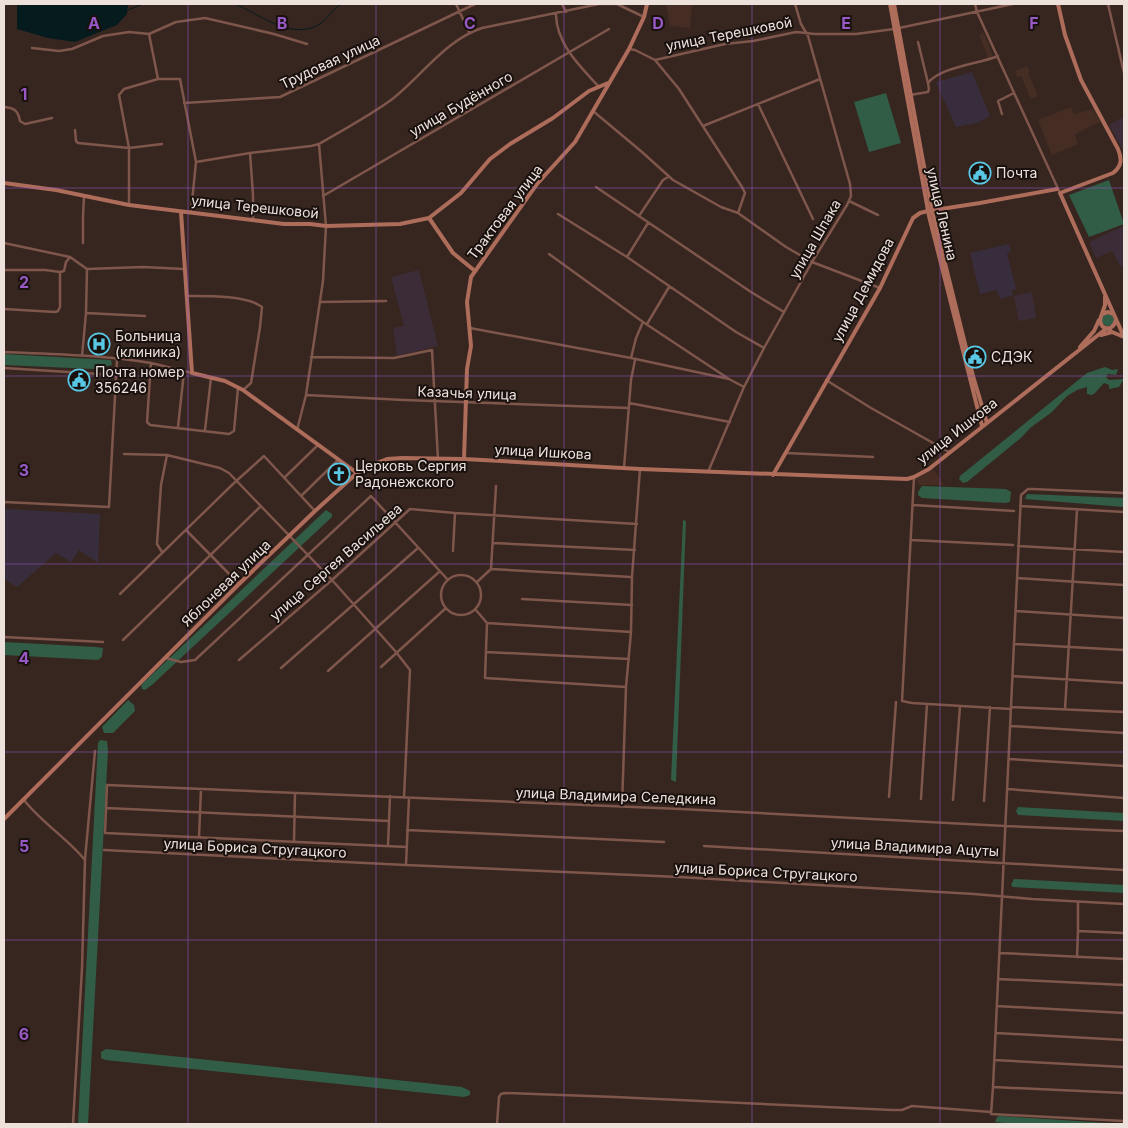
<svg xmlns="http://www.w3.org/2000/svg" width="1128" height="1128" viewBox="0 0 1128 1128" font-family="Inter,sans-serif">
	<rect width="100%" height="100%" fill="#37261f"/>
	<path fill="#452d24" d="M662,4H699V5H692L690,28L670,26L666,5Z
		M984,33L993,56L988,58L979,35Z
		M1027,66L1030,72L1028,73L1038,96L1031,99L1021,76L1017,77L1015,71Z
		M1071,107L1074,114L1093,109L1100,122L1075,134L1078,144L1052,155L1038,120Z
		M933,469L944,485H920L918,484L916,479L918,477Z"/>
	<path fill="#3c2c38" d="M1124,117V152L1109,125Z
		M1124,226V265L1121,267L1112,251L1096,258L1089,242Z
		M419,270L438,346L397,356L393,328L404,326L391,277Z
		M1032,292L1036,318L1019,321L1014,296Z"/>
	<path fill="#382d3c" d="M972,72L990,116L977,123L956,127L936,82Z
		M1009,244L1011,252L1007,253L1016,289L1012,290L1013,295L1000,299L997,290L980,294L970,253Z
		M5,509L100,514L98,563L79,550L71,562L56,553L17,587L4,579V511Z"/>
	<path fill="#315c46" d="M886,93L901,143L869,152L854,102Z
		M1109,180L1124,224L1089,237L1069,195Z
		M1102 320a6 6 0 1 1 12 0a6 6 0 1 1-12 0Z
		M4,354L111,360L112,365L94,369L4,365Z
		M1105,367L1112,370L1118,369L1116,375L1108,374L1106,377L1109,380L1124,379L1119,387L1109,389V385L1104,383L1095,393L1092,395L1087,394V387L1077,390L1067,396L1052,412L1030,428L1022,437L967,482L963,483L959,479L960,476L1087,373Z
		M922,486L1006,489L1011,492L1010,502L1005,503L922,498L918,495V492Z
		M1027,494L1124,498V507L1025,499Z
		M326,510L332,514V517L153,684L145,690L142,689L141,685Z
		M683,520L686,521L676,782L671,780Z
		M4,642L97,647L103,648L102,657L98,660L4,655Z
		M128,700L134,705L135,711L113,733H104L102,727Z
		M100,740L107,741L108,750L88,1124H78L98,743Z
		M1018,807L1124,813V821L1018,815L1016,811Z
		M1014,879L1124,885V893L1013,887L1011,885Z
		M106,1049L462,1087L470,1091V1095L464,1097L105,1060L101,1058V1052Z
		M1000,1116L1122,1124H1012L995,1122L997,1117Z"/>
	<path fill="#051b1d" d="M17,4H128L127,14L117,25L75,42L48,38L17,29Z"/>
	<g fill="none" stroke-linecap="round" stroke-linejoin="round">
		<path stroke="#051b1d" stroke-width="1" d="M235,4C260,14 288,39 316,26C324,23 332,11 339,5L343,4
			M128,10L143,4"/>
		<path stroke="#7f564b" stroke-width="2.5" d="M456,4L469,32
			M562,4L566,12
			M975,4L977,12L1060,193
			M1108,4L1124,73
			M556,15C557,45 580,66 599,87
			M899,28L1013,4
			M149,34L158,79
			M918,42L928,83
			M32,48L59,51L72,49L103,36L129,32L149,34L176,22L205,18L274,34L307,44
			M629,49L635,50L655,60L725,44L753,41L796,32L815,34H856L894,29
			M655,60L679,89L742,187L745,193L738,213
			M910,95L928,92L929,89L928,83C940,67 979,64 998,56
			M184,103L280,97L475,4
			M758,104L813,219
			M4,107C14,108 18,110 20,121L25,124L52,118
			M593,111L642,152L673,180L721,207L738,213L786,247L812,262L880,288
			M1002,114L998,101L1014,93
			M703,126L820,79
			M75,130L76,141L78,143L129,148L162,144
			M250,153L253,195V220
			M196,162L250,153L311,146L319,144C343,130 369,116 391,100C421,77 445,40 482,28L599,4H617L644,17
			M596,187L751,292L784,312
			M323,196L609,29
			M849,201L878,215
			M129,205V148L119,95L124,89L158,79H180L196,162L191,212
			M558,214L627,257L736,332L764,348
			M639,216L663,180L668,177
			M4,243L70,257L87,269L143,267L184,269
			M83,243V216L84,197
			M549,254L643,322L729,379L744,387
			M627,257L648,223
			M4,270H45L60,272
			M187,296C206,296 247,295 262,307L260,327L251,383L243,390
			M320,302L386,301
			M4,309L55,312L58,311L60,307V272L64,271L66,262L70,257
			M86,313L145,316
			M647,324L669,287
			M470,328L631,358L729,379
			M4,352C53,354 102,355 151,363C165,366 178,370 192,373
			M82,356L86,313L87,269
			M311,357L394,358L432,350L438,459
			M631,358L636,338L643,322
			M151,363L147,422L150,425L229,434L234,431L238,388
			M4,368L116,375
			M826,380L871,408L949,452
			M306,395L404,400L629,408
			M629,403L730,422
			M178,427L184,372
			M205,430L211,378
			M297,430L306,395L323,281L326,226L319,144
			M786,453L873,457
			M124,454L167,455L220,468L229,473L332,580L396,652L410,670L404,797
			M624,468L631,380L635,360
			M708,472L744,387L764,348L812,262L847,205L851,196L850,184L808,36L801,24L795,4
			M914,477L902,701L912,703L1011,709
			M284,478L318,445
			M1124,493L1032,489H1028L1021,495L993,1087L991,1114L1124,1121
			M301,496L338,460
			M4,502L109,507L117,359
			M913,505L1014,511
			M1020,506L1124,512
			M186,530L239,584
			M911,540L1013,545
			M493,543L635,550
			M1018,546L1124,552
			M453,551L455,513
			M162,552L157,544L161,485L167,455
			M491,569L631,577
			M441 595a20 20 0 1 1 40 0a20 20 0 1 1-40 0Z
			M1017,578L1124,585
			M477,582L491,569L496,486
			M120,594L233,484L264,456L315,511
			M522,599L632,605
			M475,609L487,623L485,678L626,687
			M1016,611L1124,618
			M487,623L631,632
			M4,637L103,642
			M123,640L261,506
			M1014,644L1124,650
			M486,652L629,659
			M166,658L181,662L195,660L371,496L448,580
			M239,660L332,580L410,509L455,513L637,524
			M381,667L446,608
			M281,668L418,548
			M328,671L439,572
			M1013,676L1124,683
			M1011,707L1124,712
			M1065,709L1077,510
			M1011,726L1124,733
			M1009,759L1124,766
			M1007,789L1124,798
			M889,797L896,702
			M409,798L406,865L679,877L974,894L1032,899L1124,904
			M921,799L927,704
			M24,800C42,823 67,838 85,860L82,968L73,1124
			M953,800L960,706
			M984,801L990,707
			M622,806L626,687L631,632L632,577L640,469
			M106,808L389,821
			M407,830L664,842
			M199,837L201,789
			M294,841L295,793
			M388,846L390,796
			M704,846L1124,870
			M407,847L105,833L107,785L681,809L1005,826L1124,831
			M104,850L406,865
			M85,859L95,751
			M1078,902V931L1124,933
			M1000,953L1124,959
			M1077,957L1078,931
			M998,979L1124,985
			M997,1006L1124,1013
			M996,1033L1124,1040
			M994,1060L1124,1067
			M993,1087L1124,1093
			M497,1124L499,1097L501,1094L505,1093L615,1097L892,1110H902L912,1106L991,1112"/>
		<path stroke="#ae6c5b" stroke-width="4" d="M890,4L929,216L982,426
			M894,4L933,215L973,376L987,423
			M1058,4L1065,35L1081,80L1118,149C1122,159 1122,166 1113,173L1060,193L1124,337
			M4,183L56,190L129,205L284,224H310L326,226L400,224L429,218L461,193L490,159L510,144L553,118L589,91L608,83
			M181,212L192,373L225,381L243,390L357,473
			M429,218L453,253L475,271
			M1102,314L1105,305V297
			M1113,314L1108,312L1102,314C1095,328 1112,335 1116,320
			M1101,335L1112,332L1124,337
			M1080,347L1094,331L1099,320
			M464,459L467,369L471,346L467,302L471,277L537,184L575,142L629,49L644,17L647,4
			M773,475L880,288L913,218L920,213L928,211L980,203L1057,189
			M4,819L239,584L315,511L357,473L374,464L387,459L402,458L464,459L640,469L907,479L914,477L929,469L1107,328L1112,332"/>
	</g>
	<path fill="none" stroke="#9859c6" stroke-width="1" stroke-opacity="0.55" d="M188,4V1124M376,4V1124M564,4V1124M752,4V1124M940,4V1124M4,188H1124M4,376H1124M4,564H1124M4,752H1124M4,940H1124"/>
	<defs>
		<g id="civic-ring" transform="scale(1.125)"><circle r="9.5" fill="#19110e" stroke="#59c8e4" stroke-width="1.5"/><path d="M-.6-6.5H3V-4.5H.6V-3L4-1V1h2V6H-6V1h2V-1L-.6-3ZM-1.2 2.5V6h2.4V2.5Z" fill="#59c8e4"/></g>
		<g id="hospital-ring" transform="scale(1.125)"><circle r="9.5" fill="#19110e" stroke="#59c8e4" stroke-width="1.5"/><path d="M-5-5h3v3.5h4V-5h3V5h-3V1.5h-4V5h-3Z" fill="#59c8e4"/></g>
		<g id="church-ring" transform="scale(1.125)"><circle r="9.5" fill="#19110e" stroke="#59c8e4" stroke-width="1.5"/><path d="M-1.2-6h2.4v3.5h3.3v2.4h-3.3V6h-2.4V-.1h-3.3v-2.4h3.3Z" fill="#59c8e4"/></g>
	</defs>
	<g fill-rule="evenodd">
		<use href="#civic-ring" x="980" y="173"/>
		<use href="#hospital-ring" x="99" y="344"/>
		<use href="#civic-ring" x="975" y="357"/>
		<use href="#civic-ring" x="79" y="380"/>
		<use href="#church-ring" x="339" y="474"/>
	</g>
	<g text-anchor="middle" stroke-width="4" stroke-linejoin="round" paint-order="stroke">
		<g font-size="14" fill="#ede1dc" stroke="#19110e">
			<text transform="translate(729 34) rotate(-11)" y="5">улица Терешковой</text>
			<text transform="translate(330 62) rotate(-25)" y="5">Трудовая улица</text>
			<text transform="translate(461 104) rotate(-30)" y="5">улица Будённого</text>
			<text transform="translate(255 207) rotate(6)" y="5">улица Терешковой</text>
			<text transform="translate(505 212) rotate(-53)" y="5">Трактовая улица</text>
			<text transform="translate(942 214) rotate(77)" y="5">улица Ленина</text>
			<text transform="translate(815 239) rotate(-60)" y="5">улица Шпака</text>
			<text transform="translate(863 290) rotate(-62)" y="5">улица Демидова</text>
			<text transform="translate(467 393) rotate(2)" y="5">Казачья улица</text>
			<text transform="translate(957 431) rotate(-38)" y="5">улица Ишкова</text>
			<text transform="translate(543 452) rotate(3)" y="5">улица Ишкова</text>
			<text transform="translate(336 562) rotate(-41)" y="5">улица Сергея Васильева</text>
			<text transform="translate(226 583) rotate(-44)" y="5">Яблоневая улица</text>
			<text transform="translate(616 796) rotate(2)" y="5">улица Владимира Селедкина</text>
			<text transform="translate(915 847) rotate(3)" y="5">улица Владимира Ацуты</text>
			<text transform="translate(255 848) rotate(3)" y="5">улица Бориса Стругацкого</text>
			<text transform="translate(766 872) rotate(3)" y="5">улица Бориса Стругацкого</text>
		</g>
		<g font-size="14" fill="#ede1dc" stroke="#19110e" text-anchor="start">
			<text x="996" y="178">Почта</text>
			<text x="115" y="341">Больница<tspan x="115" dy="16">(клиника)</tspan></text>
			<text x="991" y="362">СДЭК</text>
			<text x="95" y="377">Почта номер<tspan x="95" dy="16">356246</tspan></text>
			<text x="355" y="471">Церковь Сергия<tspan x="355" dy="16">Радонежского</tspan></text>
		</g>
	</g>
	<g font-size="16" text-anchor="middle" font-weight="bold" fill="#9859c6" stroke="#19110e" stroke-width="4" stroke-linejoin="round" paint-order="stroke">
		<text x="94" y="29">A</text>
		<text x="282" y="29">B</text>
		<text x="470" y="29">C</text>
		<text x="658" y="29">D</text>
		<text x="846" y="29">E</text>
		<text x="1034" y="29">F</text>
		<text x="24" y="100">1</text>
		<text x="24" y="288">2</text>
		<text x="24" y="476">3</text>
		<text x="24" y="664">4</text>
		<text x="24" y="852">5</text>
		<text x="24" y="1040">6</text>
	</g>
	<rect width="1128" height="1128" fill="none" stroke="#ede1dc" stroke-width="10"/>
</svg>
